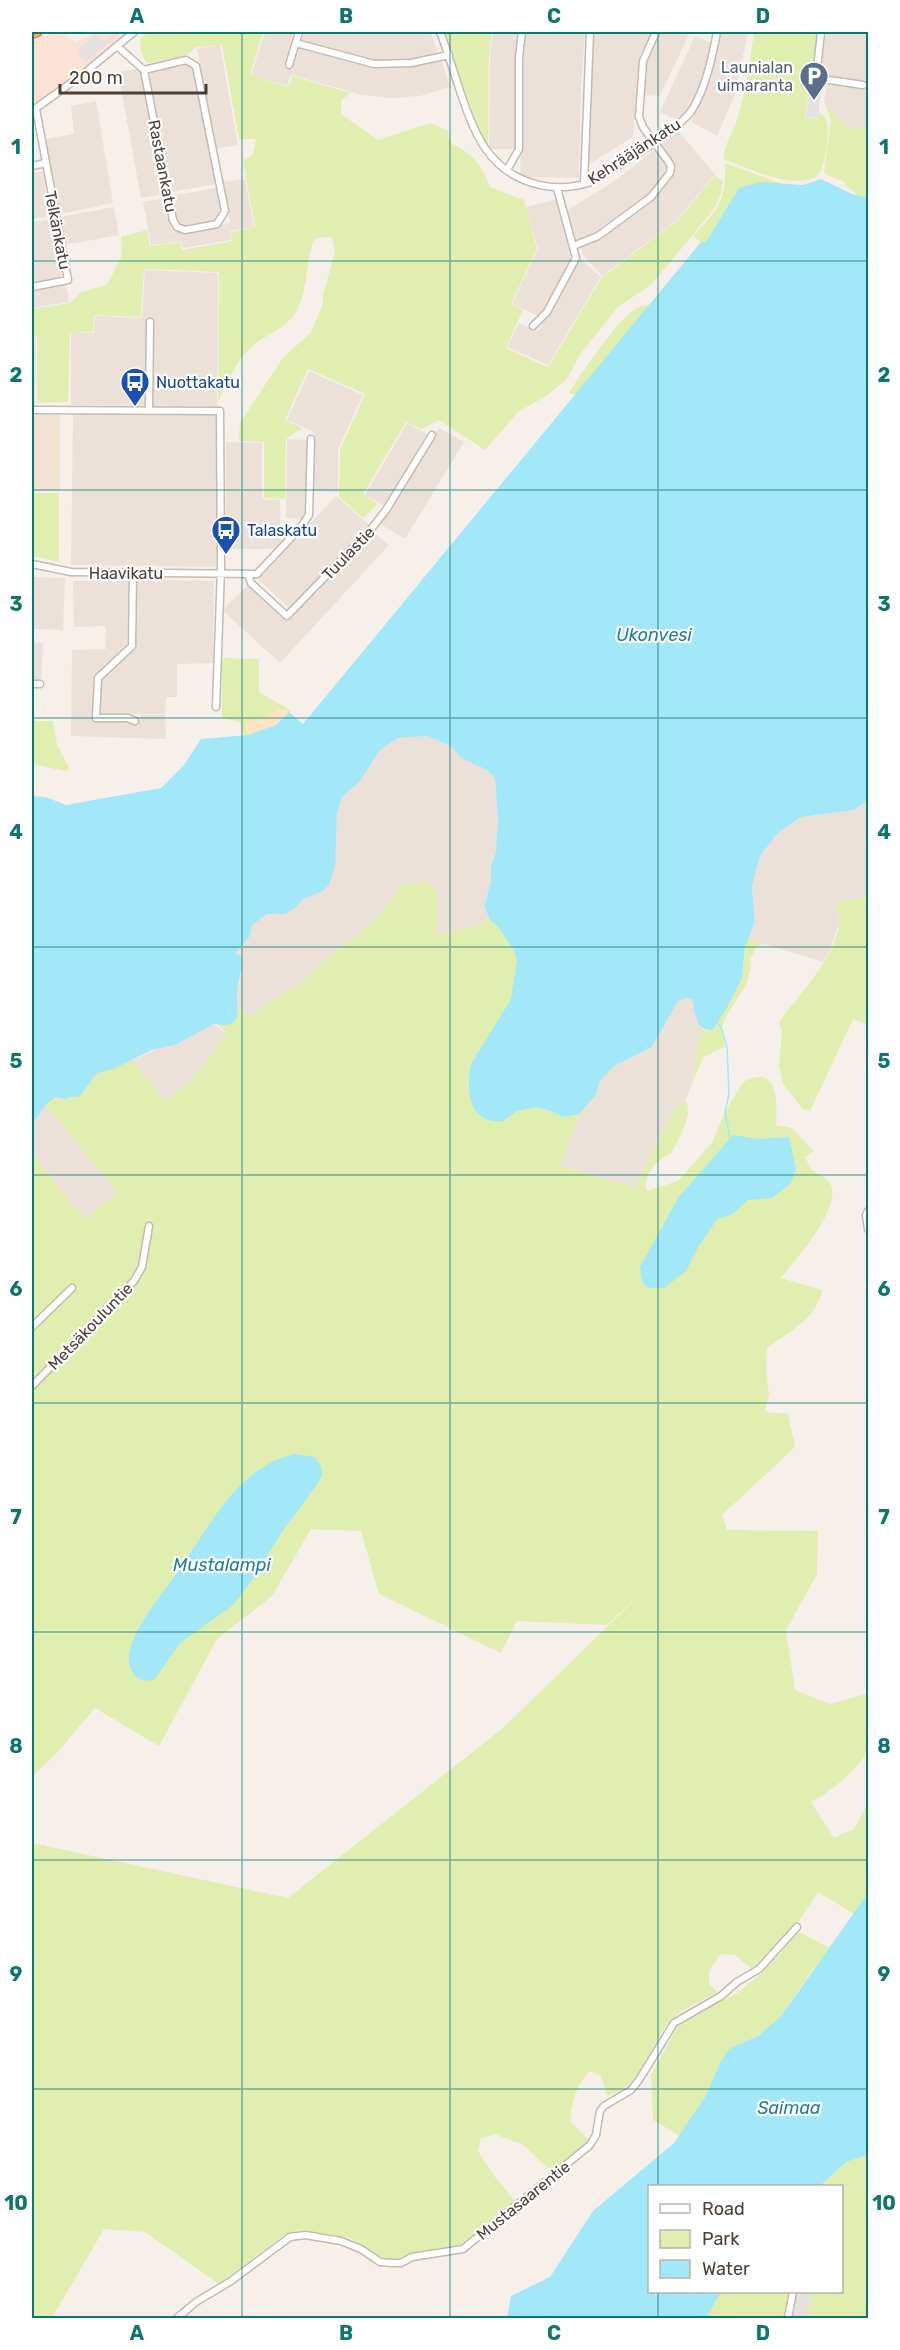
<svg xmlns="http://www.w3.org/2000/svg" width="900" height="2350" viewBox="0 0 900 2350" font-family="Rubik,sans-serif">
	<rect width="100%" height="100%" fill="#f7f0ea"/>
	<path fill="#ebe1d8" d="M265,32H295L283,67L292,70L300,46L365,66L389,68L441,59L450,87L420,96L391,98L362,95L291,75L287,86L251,75Z
		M304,32H430L438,53L410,61L367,60L301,42Z
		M493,32H520L517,149H489L490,54Z
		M526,32H585L581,87L579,178L520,177L523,62Z
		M592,32H653L639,62L633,137L588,165V88Z
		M659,32H690L660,96L644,95L647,60Z
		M719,32H748L735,94L717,136L691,122L711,80Z
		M826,32H868V130L844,126L824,102L828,77L820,75Z
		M695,36L712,43L702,82L691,108L679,121L660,112Z
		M220,45L238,145L216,149L197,49Z
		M187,64L194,69L216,184L171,192L149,77L153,71Z
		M137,69L141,73L164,194L141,198L118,72Z
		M96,101L113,203L59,214L45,139L74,134L71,106Z
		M678,131L715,174L677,220L602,276L585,257L579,246L652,199L677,168L660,145Z
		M656,149L669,167L651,192L596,233L580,241L574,240L566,211L613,182Z
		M43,171L50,216L32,219V173Z
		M245,179L254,227L230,231L232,240L183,248L181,241L151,245L143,202L165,198L172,233L230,223L224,182Z
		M216,188L221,214L216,220L183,226L177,223L171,196Z
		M557,199L571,260L544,313L539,316L512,304L538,249L526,207Z
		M114,207L119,235L65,245L60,217Z
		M51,219L62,277L32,283V222Z
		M579,258L601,277L548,365L507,347L519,323L538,331L554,307Z
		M145,270L218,273L217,406L71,405V332L94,333L95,316L142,318Z
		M66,285L69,302L32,308V290Z
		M32,338H36L35,406H32Z
		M309,371L363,395L338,449V492L314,491V432L287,420Z
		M73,415H217L216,567L71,565Z
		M407,423L427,434L384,506L365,495Z
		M439,428L464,442L405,539L380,524Z
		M287,439L307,440L306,510L302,519L286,518Z
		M226,442L262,443V499L280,500L281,542L273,549H226Z
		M336,496L369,525L291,610L257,578Z
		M373,532L389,545L280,663L222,610L248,585L288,622Z
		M32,577L65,578L63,630L32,629Z
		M135,580L214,581L213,663L177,664V697H166L165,714H100V679L135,646Z
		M73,581H129L127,648L93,679V719L141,720V715H165L166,739L71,736L72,650L106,649L105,626L74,627Z
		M32,642L43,643L41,682L32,681Z
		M428,736L452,747L461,758L487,770L495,777L498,819L496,852L491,865V881L484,907L489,919L473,927L435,933L402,885L385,909L360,933L327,958L301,983L263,1006L250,1017L237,1005V994L240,981L241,961L235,953L250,936L252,925L267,914L295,908L303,899L321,892L335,856L337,813L342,797L360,781L380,750L398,738Z
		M868,800V897L836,902L839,923L830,950L823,962L748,939L755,922L752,887L760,856L778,833L801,817L854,810Z
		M688,998L692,1000L697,1021L702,1029L690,1089L685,1101L675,1108L635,1188L560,1166L579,1114L596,1095L600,1081L613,1067L652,1047L678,1001Z
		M214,1024L227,1034L193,1079L166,1102L132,1060Z
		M45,1105L119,1192L84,1219L32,1154V1126L38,1112Z"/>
	<path fill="#fae2d5" d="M56,32H63L75,42L96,32H119L122,37L63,85L32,106V41Z"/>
	<path fill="#f1e2d3" d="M32,415H60V491H32Z"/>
	<path fill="#e0eeb0" d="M149,32H263L250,75L288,87L292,76L351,93L341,100V114L378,140L430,123L447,130L452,144C472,153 483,166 490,187L524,200L537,249L511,304L523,310L506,348L548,367L602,277L678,220L715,175L723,182L721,193L714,209L652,284L618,307L581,353L566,380L546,396L518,412L485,450L439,420L421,429L406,422L363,494L378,504L363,518L339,497L340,450L365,394L308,369L285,420L302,428L286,439L285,499L264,498V442L239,441L240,423L282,359L311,332L323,304V295L335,251L332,237H323L314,239C306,260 307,294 296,312C285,330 263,335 249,349C234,364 227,384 218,402L219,272L144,269L141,317L94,315L93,332H70L68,402L37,403V337H32V309L70,303L82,292L107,285L122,255L121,237L147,230L150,246L180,242L182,250L232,241L231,232L255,227L243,161L253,155L256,139H239L222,45L196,47L187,55L151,63L146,62L141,52L140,39Z
		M442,32H492L489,54L488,147L479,128Z
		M754,32H817L812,83H810L805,117L818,119L819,112C823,115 826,118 827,123C830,136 825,171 815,178C783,188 755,169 724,160C723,145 733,134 737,120C746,91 750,62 754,32Z
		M824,102L844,126L868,130V252L855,193L845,185V182L827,175L824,172L831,121Z
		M725,163L785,185L580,396L569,393C580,375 621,314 639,307C643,305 649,305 653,304L701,242L693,236C719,209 726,201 725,163Z
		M32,493H59V562L32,556Z
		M222,658L259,659V692L291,711L270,728L244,736L240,722L222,718Z
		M32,721H53L57,745L70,769L65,771L32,764Z
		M427,881L437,891L436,933L473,927L489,919L488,904L505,892L503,883L510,884L515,899L509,909L521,914L522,924L519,929L522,932L537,933L545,926L549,927L553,924L552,927L556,929L553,932L558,938L568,934L573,939L570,943L573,945L577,943L586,947L584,956L591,962L593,972C592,974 589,976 588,978C584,984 589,991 587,997C576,1029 530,1027 506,1015L508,1012L509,1003L471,1064C467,1082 466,1113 488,1120C492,1122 498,1121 502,1122L517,1111L537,1107L548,1110L563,1117L579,1114L560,1166L635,1188L675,1108L685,1101C695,1112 677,1142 671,1154C656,1159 644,1175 646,1191L678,1181L712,1143L725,1112L743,1082C779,1063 777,1101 776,1125L792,1128L814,1151L805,1157C807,1160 809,1166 811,1169C816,1175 826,1176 830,1183C844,1206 795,1260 781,1278L822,1290C818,1317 788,1333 767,1348L766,1370L769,1395L765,1410L770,1413H788L795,1447L722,1515L727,1530L818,1531L817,1574L786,1630L795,1690L830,1704L868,1693C868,1710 871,1730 868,1746C865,1766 828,1793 811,1802L834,1838L854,1829L868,1803V1893L854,1914L818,1892L801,1918L752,1969L735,1955L721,1954L709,1971V1984L718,1992C705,1999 677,2011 669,2022C645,2051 649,2082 607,2096L601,2076L590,2071C575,2087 572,2101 570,2122L589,2140L553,2173L523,2145L495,2134L481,2138L478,2151L495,2177L516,2202L464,2243L456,2247L412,2254L395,2261L375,2255L351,2238L300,2230L283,2236L219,2284L145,2232L104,2229L52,2318H32V1843L288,1898L503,1728L657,1578L607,1625L517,1621L501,1653L379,1594L361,1531L311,1529L272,1596L217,1639L159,1746L95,1708L55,1755L32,1777V1154L84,1219L118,1192L45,1105L55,1097C83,1105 81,1086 96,1074C100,1071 125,1063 132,1060L166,1101L193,1079L227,1034L218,1024C233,1027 238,1020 237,1005L250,1017L263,1006L301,983L327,958L360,933L385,909L401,885Z
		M868,897V1025L853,1019L810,1111L803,1109L783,1084L779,1065L782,1032L779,1022C797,998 840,951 839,921C839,915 837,908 836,902Z
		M748,939L762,944L757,946L750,959L751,968L746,985L725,1018L722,1028L725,1047L703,1057L690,1089L702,1029L707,1031L744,963L745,947Z
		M799,1932L830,1948L813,1969L781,2016L758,2036L729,2050L721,2061L705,2097L680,2136L653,2120L651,2075L677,2027L699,2011L736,1994L763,1972Z
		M868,2155V2318H706L721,2292H842V2186H820L846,2162Z"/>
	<path fill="#fde5c4" d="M278,709L289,711L276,725L248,735L245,727L246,723L269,715Z"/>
	<path fill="#e5e1df" d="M96,34L103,42L112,34L115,37L86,62L76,51Z
		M810,83L822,84L818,118L806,117Z
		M798,2292H812L806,2318L792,2317Z"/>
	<path fill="#a2e8f8" d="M821,179L854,195L868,198V800L854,810L801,817L778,833L760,856L752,887L755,922L745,947L742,978L727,1008L713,1029C696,1034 695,1012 692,1000L688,998L678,1001L652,1047L613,1067L600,1081L596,1095L579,1114L563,1117L548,1110L537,1107L517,1111L502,1122C498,1121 492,1122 488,1120C466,1113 467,1082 471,1064L511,999L517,961L514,950L499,928L490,920L484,907L491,881V865L496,852L498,819L495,778L487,770L461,758L452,747L428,736L398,738L380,750L360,781L342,797L337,813L335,867L329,885L321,892L303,899L295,908L285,914H267L252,925L250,936L235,953L241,956C243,969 238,982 237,995C236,1002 240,1013 236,1019C231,1027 222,1025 214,1024L177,1044L152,1050L113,1069L97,1073L80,1096L64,1099L55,1097C41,1108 41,1112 32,1126V796L46,797L66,805L161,788L184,765L201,739L248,735L276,725L289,712L303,724L701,242H706L739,188L760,182L803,185Z
		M733,1135L759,1139L789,1137L796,1169L791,1183L772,1198L748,1200L733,1214L717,1219L697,1249L686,1271L664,1288H648L642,1281L640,1267L678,1198Z
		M295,1454L315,1457L321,1466L322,1476L316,1486L284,1529L250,1583L232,1606L180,1643L154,1680C145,1681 139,1681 134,1674C113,1650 162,1595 176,1574C190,1554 203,1533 217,1513C237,1486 261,1461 295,1454Z
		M868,1893V2155L846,2162L820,2186H650V2292H721L706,2318H507L511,2296L550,2277L593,2211L674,2143L705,2097L721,2061L729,2049L758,2036L781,2016Z"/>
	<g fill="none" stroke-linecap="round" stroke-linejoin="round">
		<path stroke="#a2e8f8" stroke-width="1.5" d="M717,1022L721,1027L727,1047L729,1094L725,1112L730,1138"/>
		<g stroke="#c6b9af" stroke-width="9">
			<path id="minor" d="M440,32C454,67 465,118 485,148C509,183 552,195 591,182C614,169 679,130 692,110C706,87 712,58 717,32
				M821,32L816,78L863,85
				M296,43L374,64L411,63L449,55
				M117,46L144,70L173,220L177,227L185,230L217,224L225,211L196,66L186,60L144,70
				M289,65L299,32
				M32,111L82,75L134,32
				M32,166L45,163
				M507,170L519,149V57L522,32
				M584,184L590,32
				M573,246L598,236L651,197L670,173L671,166L668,161L643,127L639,117L643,61L656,32
				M32,287L68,280L36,109
				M533,326L547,312L576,258L557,188
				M32,410L220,411L221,568L216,707
				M149,411L150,322
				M32,564L71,572L257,574L300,528L309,515L311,439
				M133,573L132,646L98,678L96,718H128L135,721
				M248,574L251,583L287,616L372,528L386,510L432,435
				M32,684H40
				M868,1211L866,1215L868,1229
				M32,1327L72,1288
				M32,1386L134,1281L142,1267L149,1226
				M177,2318L196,2302L231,2281L290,2237L305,2235L341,2241L361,2249L380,2262L393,2263H401L412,2257L463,2249L590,2145L596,2135L600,2111L604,2106L631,2090L639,2080L674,2023L721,1996L737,1982L759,1969L797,1927
				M788,2318L793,2292"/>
		</g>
		<g stroke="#ee7d2d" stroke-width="11">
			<path id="highway" d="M32,34L37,32"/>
		</g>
		<use href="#minor" stroke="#fff" stroke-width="6"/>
		<use href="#highway" stroke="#ffaf6d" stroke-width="8"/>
	</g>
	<path fill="none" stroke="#0f766e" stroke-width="1.5" stroke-opacity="0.55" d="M242,32V2318M450,32V2318M658,32V2186M32,261H868M32,490H868M32,718H868M32,947H868M32,1175H868M32,1403H868M32,1632H868M32,1860H868M32,2089H868M658,2292V2318"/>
	<defs>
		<g id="parking-pin" transform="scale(1.5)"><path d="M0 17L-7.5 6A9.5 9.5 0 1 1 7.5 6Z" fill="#5c6f8a" stroke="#fff"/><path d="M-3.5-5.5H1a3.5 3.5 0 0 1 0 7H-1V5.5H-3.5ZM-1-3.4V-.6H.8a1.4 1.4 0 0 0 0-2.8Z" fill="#fff"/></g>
		<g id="bus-pin" transform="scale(1.5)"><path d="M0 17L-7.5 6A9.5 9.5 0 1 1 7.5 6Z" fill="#1a4fb4" stroke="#fff"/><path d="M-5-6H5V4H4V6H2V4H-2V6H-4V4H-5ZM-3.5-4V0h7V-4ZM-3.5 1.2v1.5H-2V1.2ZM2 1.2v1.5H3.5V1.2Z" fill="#fff"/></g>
	</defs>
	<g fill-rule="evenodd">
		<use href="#parking-pin" x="814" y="76"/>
		<use href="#bus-pin" x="135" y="382"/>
		<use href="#bus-pin" x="226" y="530"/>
	</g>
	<g text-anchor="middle" stroke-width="4.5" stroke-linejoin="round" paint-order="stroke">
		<g font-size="16" fill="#4e5e75" stroke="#fff" text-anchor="end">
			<text x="793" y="73">Launialan<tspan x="793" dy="18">uimaranta</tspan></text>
		</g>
		<g font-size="16" fill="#4c3f37" stroke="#fff">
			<text transform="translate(634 151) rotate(-33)" y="6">Kehrääjänkatu</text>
			<text transform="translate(163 166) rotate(79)" y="6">Rastaankatu</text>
			<text transform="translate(58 230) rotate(79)" y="6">Telkänkatu</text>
			<text transform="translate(348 553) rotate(-46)" y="6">Tuulastie</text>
			<text x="126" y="579">Haavikatu</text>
			<text transform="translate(90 1326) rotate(-46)" y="6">Metsäkouluntie</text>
			<text transform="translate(523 2200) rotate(-39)" y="6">Mustasaarentie</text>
		</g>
		<g font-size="16" fill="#164399" stroke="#fff" text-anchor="start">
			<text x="156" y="388">Nuottakatu</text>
			<text x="247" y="536">Talaskatu</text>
		</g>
		<g font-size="18" font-style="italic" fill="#1e7f98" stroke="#fff">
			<text x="654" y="641">Ukonvesi</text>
			<text x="222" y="1571">Mustalampi</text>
			<text x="789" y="2114">Saimaa</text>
		</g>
	</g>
	<rect width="900" height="2350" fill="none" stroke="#ffffff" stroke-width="66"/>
	<rect x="648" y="2185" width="195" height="108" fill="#ffffff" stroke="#b7b2af" stroke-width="1.5"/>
	<rect x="660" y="2204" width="30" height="9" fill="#ffffff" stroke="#b7b2af" stroke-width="1.5"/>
	<text x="702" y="2215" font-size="18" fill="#4c3f37">Road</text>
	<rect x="660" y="2230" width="30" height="18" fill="#e0eeb0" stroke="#b7b2af" stroke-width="1.5"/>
	<text x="702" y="2245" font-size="18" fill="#4c3f37">Park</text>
	<rect x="660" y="2260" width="30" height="18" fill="#a2e8f8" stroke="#b7b2af" stroke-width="1.5"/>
	<text x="702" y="2275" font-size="18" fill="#4c3f37">Water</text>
	<path d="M60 84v9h146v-9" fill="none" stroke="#4c3f37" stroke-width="3"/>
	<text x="69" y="84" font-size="18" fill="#4c3f37" stroke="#ffffff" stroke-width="4.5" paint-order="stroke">200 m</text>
	<rect x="33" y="33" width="834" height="2284" fill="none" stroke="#0f766e" stroke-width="2"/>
	<g font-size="20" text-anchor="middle" font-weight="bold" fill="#0f766e">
		<text x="137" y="23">A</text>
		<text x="346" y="23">B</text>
		<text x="554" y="23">C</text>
		<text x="763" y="23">D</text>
		<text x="16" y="154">1</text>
		<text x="884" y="154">1</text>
		<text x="16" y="382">2</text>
		<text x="884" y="382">2</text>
		<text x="16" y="611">3</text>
		<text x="884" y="611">3</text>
		<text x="16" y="839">4</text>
		<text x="884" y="839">4</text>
		<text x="16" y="1068">5</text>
		<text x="884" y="1068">5</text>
		<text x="16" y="1296">6</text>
		<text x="884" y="1296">6</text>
		<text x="16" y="1524">7</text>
		<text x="884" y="1524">7</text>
		<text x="16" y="1753">8</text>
		<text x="884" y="1753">8</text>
		<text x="16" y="1981">9</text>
		<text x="884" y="1981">9</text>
		<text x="16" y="2210">10</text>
		<text x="884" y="2210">10</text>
		<text x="137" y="2340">A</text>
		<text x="346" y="2340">B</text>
		<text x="554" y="2340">C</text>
		<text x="763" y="2340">D</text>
	</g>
</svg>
